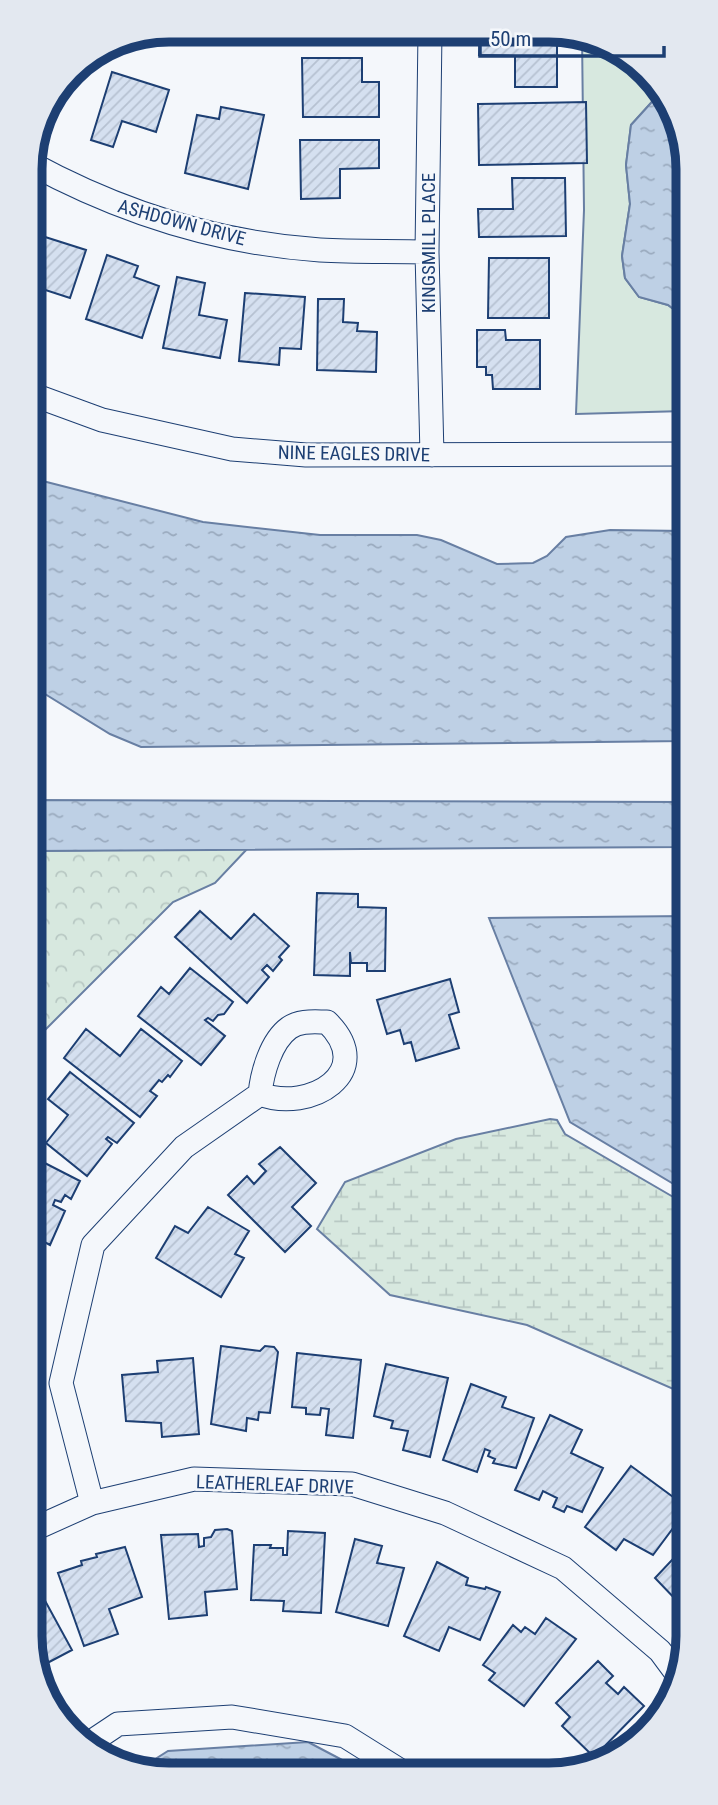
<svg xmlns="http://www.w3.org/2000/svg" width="718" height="1805" viewBox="0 0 718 1805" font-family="'Roboto Condensed',sans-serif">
	<defs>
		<pattern id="forest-crowns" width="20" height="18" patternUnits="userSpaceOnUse" patternTransform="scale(1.75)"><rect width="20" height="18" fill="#d7e8df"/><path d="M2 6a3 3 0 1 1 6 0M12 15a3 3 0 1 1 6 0" fill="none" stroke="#b8c8c3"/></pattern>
		<pattern id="wetland-marsh" width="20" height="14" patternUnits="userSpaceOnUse" patternTransform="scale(1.75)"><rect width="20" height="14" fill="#d7e8df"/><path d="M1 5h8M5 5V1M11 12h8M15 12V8" fill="none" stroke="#b8c8c3"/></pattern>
		<pattern id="water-ripples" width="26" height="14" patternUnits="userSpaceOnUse" patternTransform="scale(1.75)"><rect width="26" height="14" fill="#bed0e5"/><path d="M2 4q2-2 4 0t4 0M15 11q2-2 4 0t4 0" fill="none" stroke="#9aaabe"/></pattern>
		<pattern id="building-hatch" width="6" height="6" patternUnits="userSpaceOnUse" patternTransform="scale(1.75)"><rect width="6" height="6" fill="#d5e0f0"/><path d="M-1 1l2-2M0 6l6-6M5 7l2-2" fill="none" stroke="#b6c1d1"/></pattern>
	</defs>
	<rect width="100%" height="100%" fill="#f4f7fb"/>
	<path fill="#d7e8df" stroke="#687fa3" stroke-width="2" d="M582,35L647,70L660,93L631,125L626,165L630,204L622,256L625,278L639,297L668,305L684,317V411L576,414L584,210Z"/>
	<path fill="url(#forest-crowns)" stroke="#687fa3" stroke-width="2" d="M248,848L215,883L173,902L33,1042L32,851Z"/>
	<path fill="url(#wetland-marsh)" stroke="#687fa3" stroke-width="2" d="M550,1119L557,1120L565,1134L687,1205V1395L527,1325L390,1295L317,1229L345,1182L456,1139Z"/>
	<path fill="url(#water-ripples)" stroke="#687fa3" stroke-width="2" d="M660,93L684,133V317L668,305L639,297L625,278L622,256L630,204L626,165L631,125Z
		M31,478L203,522L320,535H417L441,540L497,564L533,563L547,556L566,537L610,530L685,531V741L141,747L110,734L32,686Z
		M32,800L686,802V847L32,851Z
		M686,916L687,1192L570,1122L489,918Z
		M308,1742L365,1772L138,1770L168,1751Z"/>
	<path fill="url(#building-hatch)" stroke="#1d3f73" stroke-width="2" d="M302,31H340V35H302Z
		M480,32H557V87H515V56L479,55Z
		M302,58H362V82H379V117H303Z
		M112,72L169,90L156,132L122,121L113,147L91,140Z
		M586,102L587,163L479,165L478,104Z
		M221,107L264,115L248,189L185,173L197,115L219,119Z
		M300,140H379V168L340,169V198L301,199Z
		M512,178H565L566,236L479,237L478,209H513Z
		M42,236L86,250L70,298L30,285V269Z
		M107,255L138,266L134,277L159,286L142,338L86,319Z
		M489,258H549V318H488Z
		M177,277L205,283L199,315L227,320L220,358L163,348Z
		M245,293L305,297L301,349L280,348L279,365L239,361Z
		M318,299H344L343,322L358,323L357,331L377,332L376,372L317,370Z
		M477,330H505L506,340H540V389H493L492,375H486V367H477Z
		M317,893L358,894V907L386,908L385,971H367V963H351L350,952V976L314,975Z
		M200,911L231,939L254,914L289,946L279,957L282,960L273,971L267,965L262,970L269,977L247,1003L175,937Z
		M190,968L233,1002L224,1014L218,1015L213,1021L208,1018L205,1020L225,1036L201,1065L138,1016L161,987L169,994Z
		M450,979L459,1012L449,1015L459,1048L416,1061L411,1042L404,1044L400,1030L387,1034L377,1000Z
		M86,1029L120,1056L141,1029L182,1061L170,1077L168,1075L162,1082L159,1080L150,1091L157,1096L140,1117L64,1058Z
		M70,1072L134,1123L117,1143L108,1137L106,1139L112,1144L87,1176L46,1143L68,1115L48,1099Z
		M280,1147L316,1183L292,1207L311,1226L285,1252L228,1195L247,1176L254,1184L266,1171L259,1164Z
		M33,1157L80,1181L71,1199L65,1195L61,1202L55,1200L53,1205L65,1211L50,1245L33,1236Z
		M208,1207L249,1231L235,1254L244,1258L221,1297L156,1258L175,1226L188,1233Z
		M221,1346L260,1351L265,1346L274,1347L278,1352L270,1413L259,1412L258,1420L247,1418L246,1431L211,1424Z
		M297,1353L361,1360L353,1438L326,1435L329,1409L321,1408L320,1415L306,1414V1408L292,1407Z
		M193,1358L199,1434L162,1437L161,1423L126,1421L122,1375L158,1372L157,1361Z
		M386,1364L448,1378L430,1457L403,1450L408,1431L391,1428L393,1421L374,1416Z
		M471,1384L506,1397L502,1407L534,1418L516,1468L493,1463L495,1459L488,1456L490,1451L485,1449L477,1472L443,1460Z
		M550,1415L582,1430L571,1453L603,1468L582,1512L567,1506L564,1512L553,1507L557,1498L543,1491L539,1500L515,1490Z
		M631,1466L688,1508L653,1555L624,1539L616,1550L585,1527Z
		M227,1529L232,1531L237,1589L205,1592L207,1615L169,1619L161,1535L198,1534L199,1547L204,1546V1538L211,1537L215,1530Z
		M288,1531L325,1533L321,1613L283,1611L284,1601L251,1600L254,1545H271L270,1548H283V1555H287Z
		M355,1539L382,1546L377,1563L404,1568L388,1626L336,1612Z
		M688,1543V1596L680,1604L655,1578Z
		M125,1547L142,1597L109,1609L118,1634L84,1646L58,1573L82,1565L81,1561L97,1557L96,1554Z
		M437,1562L468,1578L466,1585L485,1589L486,1587L500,1592L480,1640L449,1627L439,1651L404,1636Z
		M37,1586L72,1650L34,1670V1587Z
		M546,1618L576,1639L524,1706L489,1680L495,1673L483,1665L513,1625L521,1632L525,1627L535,1634Z
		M598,1661L613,1676L606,1683L618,1694L624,1687L644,1706L594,1757L562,1726L570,1717L556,1703Z"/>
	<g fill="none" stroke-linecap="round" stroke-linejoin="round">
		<g stroke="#1d3f73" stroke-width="25">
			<path id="street" d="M430,32L427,252L432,455
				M30,163C120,212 217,243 320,250C355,252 391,251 427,252
				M31,394L102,420L232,449L306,455L685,454
				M92,1503L61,1383L93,1245L184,1147L260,1094C262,1073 271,1041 289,1028C300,1020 315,1022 327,1022C378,1072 310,1113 260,1094
				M34,1529L92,1503L194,1479L352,1484L445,1513L563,1568L660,1651L677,1674
				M88,1744L118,1724L232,1717L345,1736L401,1771"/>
		</g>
		<use href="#street" stroke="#f4f7fb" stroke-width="23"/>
	</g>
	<g text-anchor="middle" stroke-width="5" stroke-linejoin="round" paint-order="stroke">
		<g font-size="19" fill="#1d3f73" stroke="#f4f7fb">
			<text transform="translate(182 222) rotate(15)" y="7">ASHDOWN DRIVE</text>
			<text transform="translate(428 243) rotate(-90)" y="7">KINGSMILL PLACE</text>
			<text transform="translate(354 453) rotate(1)" y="7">NINE EAGLES DRIVE</text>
			<text transform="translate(275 1484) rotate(2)" y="7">LEATHERLEAF DRIVE</text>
		</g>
	</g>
	<path d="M0 0H718V1805H0ZM169 42H549A127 127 0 0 1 676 169V1636A127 127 0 0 1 549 1763H169A127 127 0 0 1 42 1636V169A127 127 0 0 1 169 42Z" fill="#e3e8f0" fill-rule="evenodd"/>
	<path fill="none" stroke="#1d3f73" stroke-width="9" d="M169 42H549A127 127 0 0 1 676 169V1636A127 127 0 0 1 549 1763H169A127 127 0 0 1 42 1636V169A127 127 0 0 1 169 42Z"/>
	<path d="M480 46v10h184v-10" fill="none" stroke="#1d3f73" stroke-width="3.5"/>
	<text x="490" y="46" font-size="21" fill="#1d3f73" stroke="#f4f7fb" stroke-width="5" paint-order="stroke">50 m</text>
</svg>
